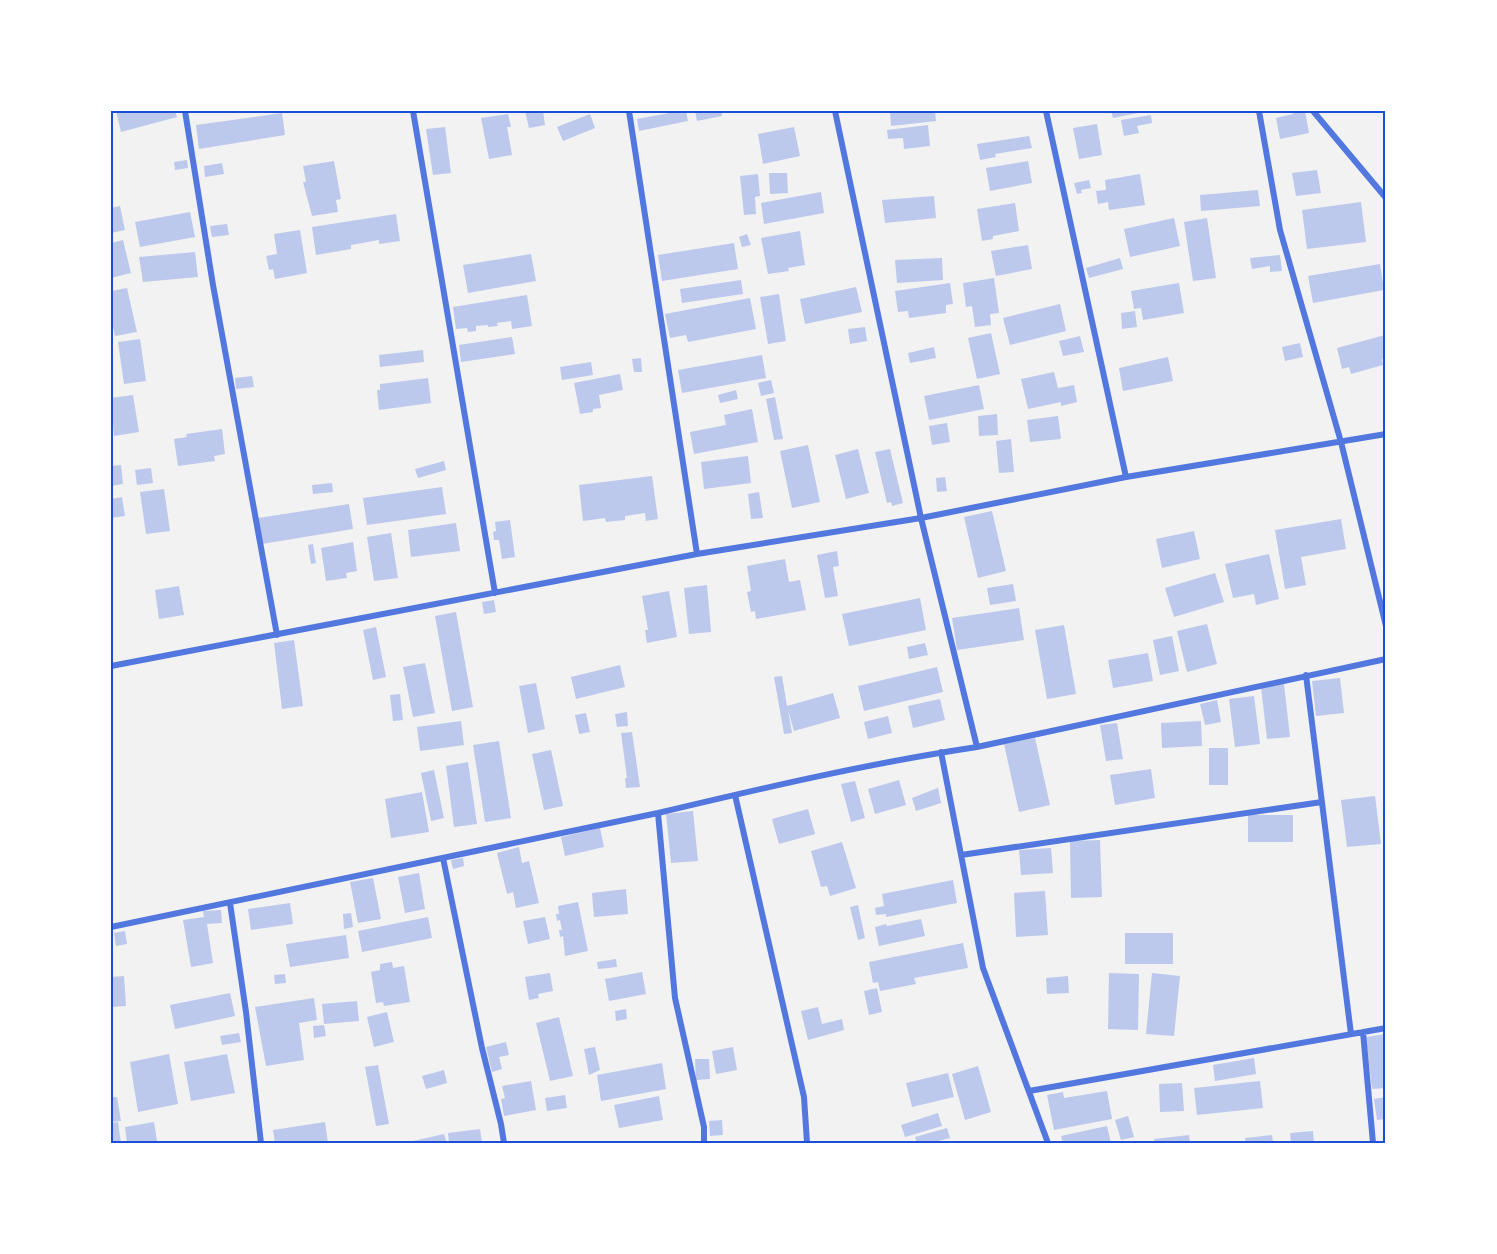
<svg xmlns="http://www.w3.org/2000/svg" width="1497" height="1254" viewBox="0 0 1497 1254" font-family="Poppins,sans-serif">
	<rect width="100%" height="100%" fill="#f2f2f2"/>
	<path fill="#bdc9ec" d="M116,111H175L177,117L121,132Z
		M525,111H543L545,125L529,128Z
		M680,111H686L688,121L639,131L637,119Z
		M695,111H722V116L697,121Z
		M890,111H935L936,121L891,126Z
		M1111,111H1143V112L1113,118Z
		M1293,111H1305L1309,133L1280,139L1276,118L1293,114Z
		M282,113L285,135L199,149L196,125Z
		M508,114L511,127H507L512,155L489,159L481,118Z
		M590,114L595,128L563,141L557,127Z
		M1151,115L1152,123L1137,126L1139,133L1124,136L1121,120Z
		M1097,124L1102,155L1079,159L1073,128Z
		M928,125L930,146L904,149L903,138L888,139L887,130Z
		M445,127L451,173L433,175L426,129Z
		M794,127L800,156L763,164L758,134Z
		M1029,136L1032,148L995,154L996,157L980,160L977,144Z
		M187,160L188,168L175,170L174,162Z
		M334,161L341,199L336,200L338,212L312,216L303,182H306L303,166Z
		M1028,161L1032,183L990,191L986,168Z
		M222,163L224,174L205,177L204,166Z
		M1317,170L1321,193L1296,196L1292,173Z
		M769,173H787L788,193L770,194Z
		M758,174L760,196L755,197L756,214L744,215L740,176Z
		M1140,174L1145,205L1109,210L1108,202L1098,204L1096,191L1106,190L1105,180Z
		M1089,180L1091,188L1081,190L1082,193L1077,194L1074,183Z
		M1258,190L1260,206L1201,211L1200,195Z
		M821,192L824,213L764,224L761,203Z
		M934,196L936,218L885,223L882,200Z
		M1361,202L1366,242L1307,249L1302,210Z
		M1015,203L1019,231L993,236V239L982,241L977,209Z
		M120,206L125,230L111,233V208Z
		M190,212L195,237L140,247L135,222Z
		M396,214L400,241L379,244V240L351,245V249L316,255L312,227Z
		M1174,218L1180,246L1130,257L1124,229Z
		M1207,218L1216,278L1193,281L1184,222Z
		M227,224L229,235L212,237L210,226Z
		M300,230L307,273L275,279L273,269L269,270L266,256L277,254L274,234Z
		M800,231L805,265L788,268L789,271L768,274L761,238Z
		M747,234L751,245L742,247L739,237Z
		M123,240L131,273L111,278V243Z
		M734,243L738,269L662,281L658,255Z
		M1028,245L1032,269L996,276L991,251Z
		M195,252L198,277L143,282L139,257Z
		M531,254L536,281L468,293L463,265Z
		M1280,255L1282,271L1270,272V266L1252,269L1250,258Z
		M942,258L943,280L897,283L895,260Z
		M1120,258L1123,269L1089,278L1086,268Z
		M1380,264L1384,290L1313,303L1308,276Z
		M994,278L999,313L990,314L991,325L975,327L972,306L966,307L963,283Z
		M741,280L743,294L682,303L680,289Z
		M950,283L953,304L946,305V313L909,318L908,311L898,312L895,291Z
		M1179,283L1184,313L1143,320L1141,308L1134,309L1131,291Z
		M856,287L862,312L805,324L800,299Z
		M127,288L137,332L115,336L111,317V291Z
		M779,294L786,341L768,344L760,297Z
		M527,295L532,326L512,329L511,321L497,323L498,326L488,327V325L476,326V331L468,332L467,328L456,329L453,307Z
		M750,298L756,329L688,342L686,335L670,338L665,314Z
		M1060,304L1066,331L1010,345L1003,318Z
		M1135,311L1137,327L1122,329L1121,313Z
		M865,327L867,341L850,344L848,329Z
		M991,333L1000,374L977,379L968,338Z
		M1385,335L1386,358L1382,359L1383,365L1351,374L1349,367L1342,369L1337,348Z
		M1080,336L1084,352L1063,356L1059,341Z
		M512,337L515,354L461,362L459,345Z
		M140,339L146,381L124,384L118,342Z
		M1300,343L1303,357L1285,361L1282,347Z
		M934,347L936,358L910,363L908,353Z
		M423,350L424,362L380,367L379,355Z
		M762,355L766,378L682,393L678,370Z
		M1168,357L1173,381L1123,391L1119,368Z
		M641,358L642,372H634L632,359Z
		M591,362L593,375L562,380L560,367Z
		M1054,372L1058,388L1074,385L1077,402L1061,406V402L1028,409L1021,379Z
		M620,374L623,390L599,395L601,408L593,409V412L580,414L574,383Z
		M252,376L254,387L236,389L235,378Z
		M428,378L431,403L379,410L377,390H380V384Z
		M771,380L774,393L761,396L758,383Z
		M979,385L984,409L929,420L924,396Z
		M736,390L738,399L720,403L718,395Z
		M133,395L139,432L114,436L111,398Z
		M775,397L783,439L774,440L766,399Z
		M752,409L758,442L694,454L690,432L726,425L724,415Z
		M997,414L998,435L979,436L978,416Z
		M1058,416L1061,439L1030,442L1027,420Z
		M947,423L950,442L932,445L929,426Z
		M222,429L225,454L214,456L215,461L178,466L174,439L187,437L186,434Z
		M1011,439L1014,472L999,473L996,441Z
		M808,445L820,502L792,508L780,451Z
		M858,449L869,493L846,499L835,455Z
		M890,449L903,503L892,506L891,502L887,503L875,452Z
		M748,456L751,483L704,489L701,462Z
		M444,461L446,470L418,478L415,469Z
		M121,465L123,484L111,486V466Z
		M151,468L153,483L137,485L135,470Z
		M652,476L658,519L646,521L645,513L625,516V520L606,522L605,518L583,521L579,485Z
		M945,477L947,491L937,492L936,478Z
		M332,483L333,492L313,494L312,485Z
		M442,487L446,514L367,525L363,498Z
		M164,489L170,531L146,534L140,492Z
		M759,492L763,518L751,519L748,494Z
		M122,497L125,516L111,518V499Z
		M349,504L353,529L262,544L258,518Z
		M992,511L1006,571L978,578L964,517Z
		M1341,519L1346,549L1301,557L1306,585L1285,589L1275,530Z
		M510,520L515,557L502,559L499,540H494L493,532L496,531L495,522Z
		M456,523L460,551L411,557L408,530Z
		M1194,531L1200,559L1162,568L1156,539Z
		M391,533L398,578L374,581L367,537Z
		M353,542L357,571L346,573L347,578L326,581L321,548Z
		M313,544L316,563L311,564L308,545Z
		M837,551L839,566L833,567L838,596L825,598L817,555Z
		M1269,554L1279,599L1256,605L1254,594L1233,598L1225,564Z
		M785,559L789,582L800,580L806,610L756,619L755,611L751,612L747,592L751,591L747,566Z
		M1215,573L1224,602L1174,617L1165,588Z
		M1013,584L1016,601L990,605L987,588Z
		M707,585L711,632L689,634L684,588Z
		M179,586L184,615L159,619L155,590Z
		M669,591L677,637L647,643L645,630H648L642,596Z
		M920,598L926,630L849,646L842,614Z
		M494,600L496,612L484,614L482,602Z
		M1019,608L1024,640L957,650L952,618Z
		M456,612L473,707L452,711L435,616Z
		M1207,624L1217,664L1187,672L1177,631Z
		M1064,625L1076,694L1047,699L1035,630Z
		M376,627L386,677L373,680L363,630Z
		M1172,636L1179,671L1160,675L1153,640Z
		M294,640L303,706L282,709L274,643Z
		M925,643L928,655L909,659L907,647Z
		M1148,653L1153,681L1113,688L1108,660Z
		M425,663L435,713L413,717L403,667Z
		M620,665L625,687L576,699L571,677Z
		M937,667L943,692L864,711L858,686Z
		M782,676L787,706L833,693L840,718L794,731L788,710L792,733L784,734L774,677Z
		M1340,678L1344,713L1316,716L1312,681Z
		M536,683L545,729L528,733L519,686Z
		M1284,684L1290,737L1267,739L1261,687Z
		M400,694L403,720L393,721L390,695Z
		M1254,696L1260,744L1235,747L1229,699Z
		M940,699L945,720L913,728L908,706Z
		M1217,700L1221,722L1205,725L1200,704Z
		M627,712L628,726L617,727L615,714Z
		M586,713L590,732L579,734L575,715Z
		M888,716L892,733L868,739L864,722Z
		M461,721L464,745L420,751L417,727Z
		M1201,721L1202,746L1162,748L1161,723Z
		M1117,723L1123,759L1106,761L1100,725Z
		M632,732L640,787L626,788L625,778H627L621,733Z
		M1035,738L1050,805L1019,812L1004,744Z
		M499,741L511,818L485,822L473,745Z
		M1209,748H1228V785H1209Z
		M551,750L563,806L544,810L532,754Z
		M468,762L477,824L454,827L446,766Z
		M1151,769L1155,798L1115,805L1110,775Z
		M434,770L444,818L431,821L421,773Z
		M899,780L906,805L875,814L868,789Z
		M855,781L865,818L851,822L841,784Z
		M938,788L941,803L916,811L912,798Z
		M422,792L429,832L391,838L385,799Z
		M1375,796L1381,844L1347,847L1341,800Z
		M808,809L815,834L779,844L772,819Z
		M693,811L698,861L671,863L666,814Z
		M1248,815H1293V842H1248Z
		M600,828L604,847L565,856L561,837Z
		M1100,840L1102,897L1071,898L1070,841Z
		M842,842L856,888L830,896L827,886L821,887L811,851Z
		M519,847L522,863L529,861L539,903L516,908L513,892L507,894L497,853Z
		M1051,848L1053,873L1021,875L1019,850Z
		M463,858L464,866L453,869L451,860Z
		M419,873L425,909L405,913L398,877Z
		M373,878L381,919L358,923L350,882Z
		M953,880L957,903L886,917V914L876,915L875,908L884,906L882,894Z
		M626,889L628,914L594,917L592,893Z
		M1045,891L1048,935L1016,937L1014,893Z
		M578,902L588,951L565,956L563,936L560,937L559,930H562L560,920L557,921L556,914H559L558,906Z
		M290,903L293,924L251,930L248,909Z
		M858,905L865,938L858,940L850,907Z
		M221,910L222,923L207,924L213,963L191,967L183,920L204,917L203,911Z
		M351,913L353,927L344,929L343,914Z
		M428,917L432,938L362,952L358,931Z
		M545,917L550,939L528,944L523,921Z
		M921,919L925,936L879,946L875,927L886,924L887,926Z
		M125,931L127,944L116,946L114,933Z
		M1125,933H1173V964H1125Z
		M346,935L349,958L290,967L286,944Z
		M963,943L968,968L914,978L916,984L880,991L878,982L873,983L869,962Z
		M616,959L617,967L598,969L597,962Z
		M392,962L393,968L404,966L410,1002L384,1006L383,1002L376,1003L371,972L380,970V964Z
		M642,972L646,994L609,1001L605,979Z
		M550,973L553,991L538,994L539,998L529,1000L525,977Z
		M1109,973L1139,974L1138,1030L1108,1029Z
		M1152,973L1180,976L1174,1036L1146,1034Z
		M285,974L286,983L275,984L274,975Z
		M124,976L126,1006L111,1007V977Z
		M1068,976L1069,993L1047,994L1046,978Z
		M877,988L882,1012L869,1015L864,991Z
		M230,993L235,1016L175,1029L170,1005Z
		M314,998L317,1020L299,1023L304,1060L266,1066L255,1007Z
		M357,1001L359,1021L324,1024L322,1004Z
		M818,1007L822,1024L842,1019L844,1030L808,1040L801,1011Z
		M626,1009L627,1019L616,1021L615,1011Z
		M387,1012L394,1042L374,1047L367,1017Z
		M559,1017L573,1076L550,1081L536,1023Z
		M324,1025L326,1036L314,1038L313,1026Z
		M239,1033L241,1042L222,1045L220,1036Z
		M1386,1034V1088L1372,1089L1366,1037Z
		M506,1042L509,1055L499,1057L502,1069L492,1072L486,1047Z
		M595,1047L600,1070L589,1075L584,1049Z
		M733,1047L737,1070L716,1074L712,1051Z
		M169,1054L178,1104L138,1112L130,1062Z
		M227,1054L235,1093L191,1101L184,1062Z
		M1254,1058L1256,1074L1215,1081L1213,1065Z
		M695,1059H709L710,1079L696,1080Z
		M662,1063L666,1089L601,1101L597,1075Z
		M378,1065L389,1124L376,1126L365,1067Z
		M978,1066L991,1112L965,1120L952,1074Z
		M444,1070L447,1083L426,1089L422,1076Z
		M948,1073L954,1097L912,1107L906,1083Z
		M531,1081L536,1110L504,1116L501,1099L505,1098L502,1086Z
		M1260,1081L1263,1108L1197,1115L1194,1088Z
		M1182,1083L1184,1111L1160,1112L1159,1084Z
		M1107,1091L1112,1119L1054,1130L1047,1095L1063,1092L1064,1098Z
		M565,1095L567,1108L547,1111L545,1098Z
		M659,1096L663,1120L619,1128L614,1105Z
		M111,1097H117L121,1121L111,1122Z
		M1386,1097V1119L1377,1120L1374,1099Z
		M938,1113L942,1126L905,1137L901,1125Z
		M1128,1116L1134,1137L1121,1140L1115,1120Z
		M722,1120L723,1135L710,1136L709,1121Z
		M118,1122L121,1143H112L111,1123Z
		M154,1122L157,1141L127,1143L125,1127Z
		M325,1122L328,1143H275L273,1130Z
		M1107,1126L1111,1143H1063L1061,1136Z
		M947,1128L950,1138L930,1143H917L915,1137Z
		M480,1129L482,1143H449L448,1133Z
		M1313,1131L1314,1143H1291L1290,1133Z
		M444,1134L447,1143H414L413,1141Z
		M1189,1135L1190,1143H1155L1154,1139Z
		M1272,1135L1273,1143H1246L1245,1138Z"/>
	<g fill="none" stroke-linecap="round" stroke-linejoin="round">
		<path stroke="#5277de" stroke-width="6" d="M185,111L213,285L277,635
			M413,111L495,593
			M629,111L697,554
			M835,111L921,518L977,747
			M1046,111L1126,477
			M1259,111L1280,230L1341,442L1386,626
			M1313,111L1386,198
			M111,666L697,554L921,518L1126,477L1386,434
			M1306,675L1351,1034
			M941,752L983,968L1048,1143
			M735,795L804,1097L807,1143
			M658,813L675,998L704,1127V1143
			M961,855L1322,802
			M443,858L482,1048L501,1124L504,1143
			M230,903L246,1012L261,1143
			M111,927L658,813C763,788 870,763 977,747L1386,659
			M1363,1032L1373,1143
			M1029,1091L1386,1028"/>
	</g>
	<rect width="1497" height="1254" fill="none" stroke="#ffffff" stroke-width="225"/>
	<rect x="112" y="112" width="1272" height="1030" fill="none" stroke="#1d4ed8" stroke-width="2"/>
</svg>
